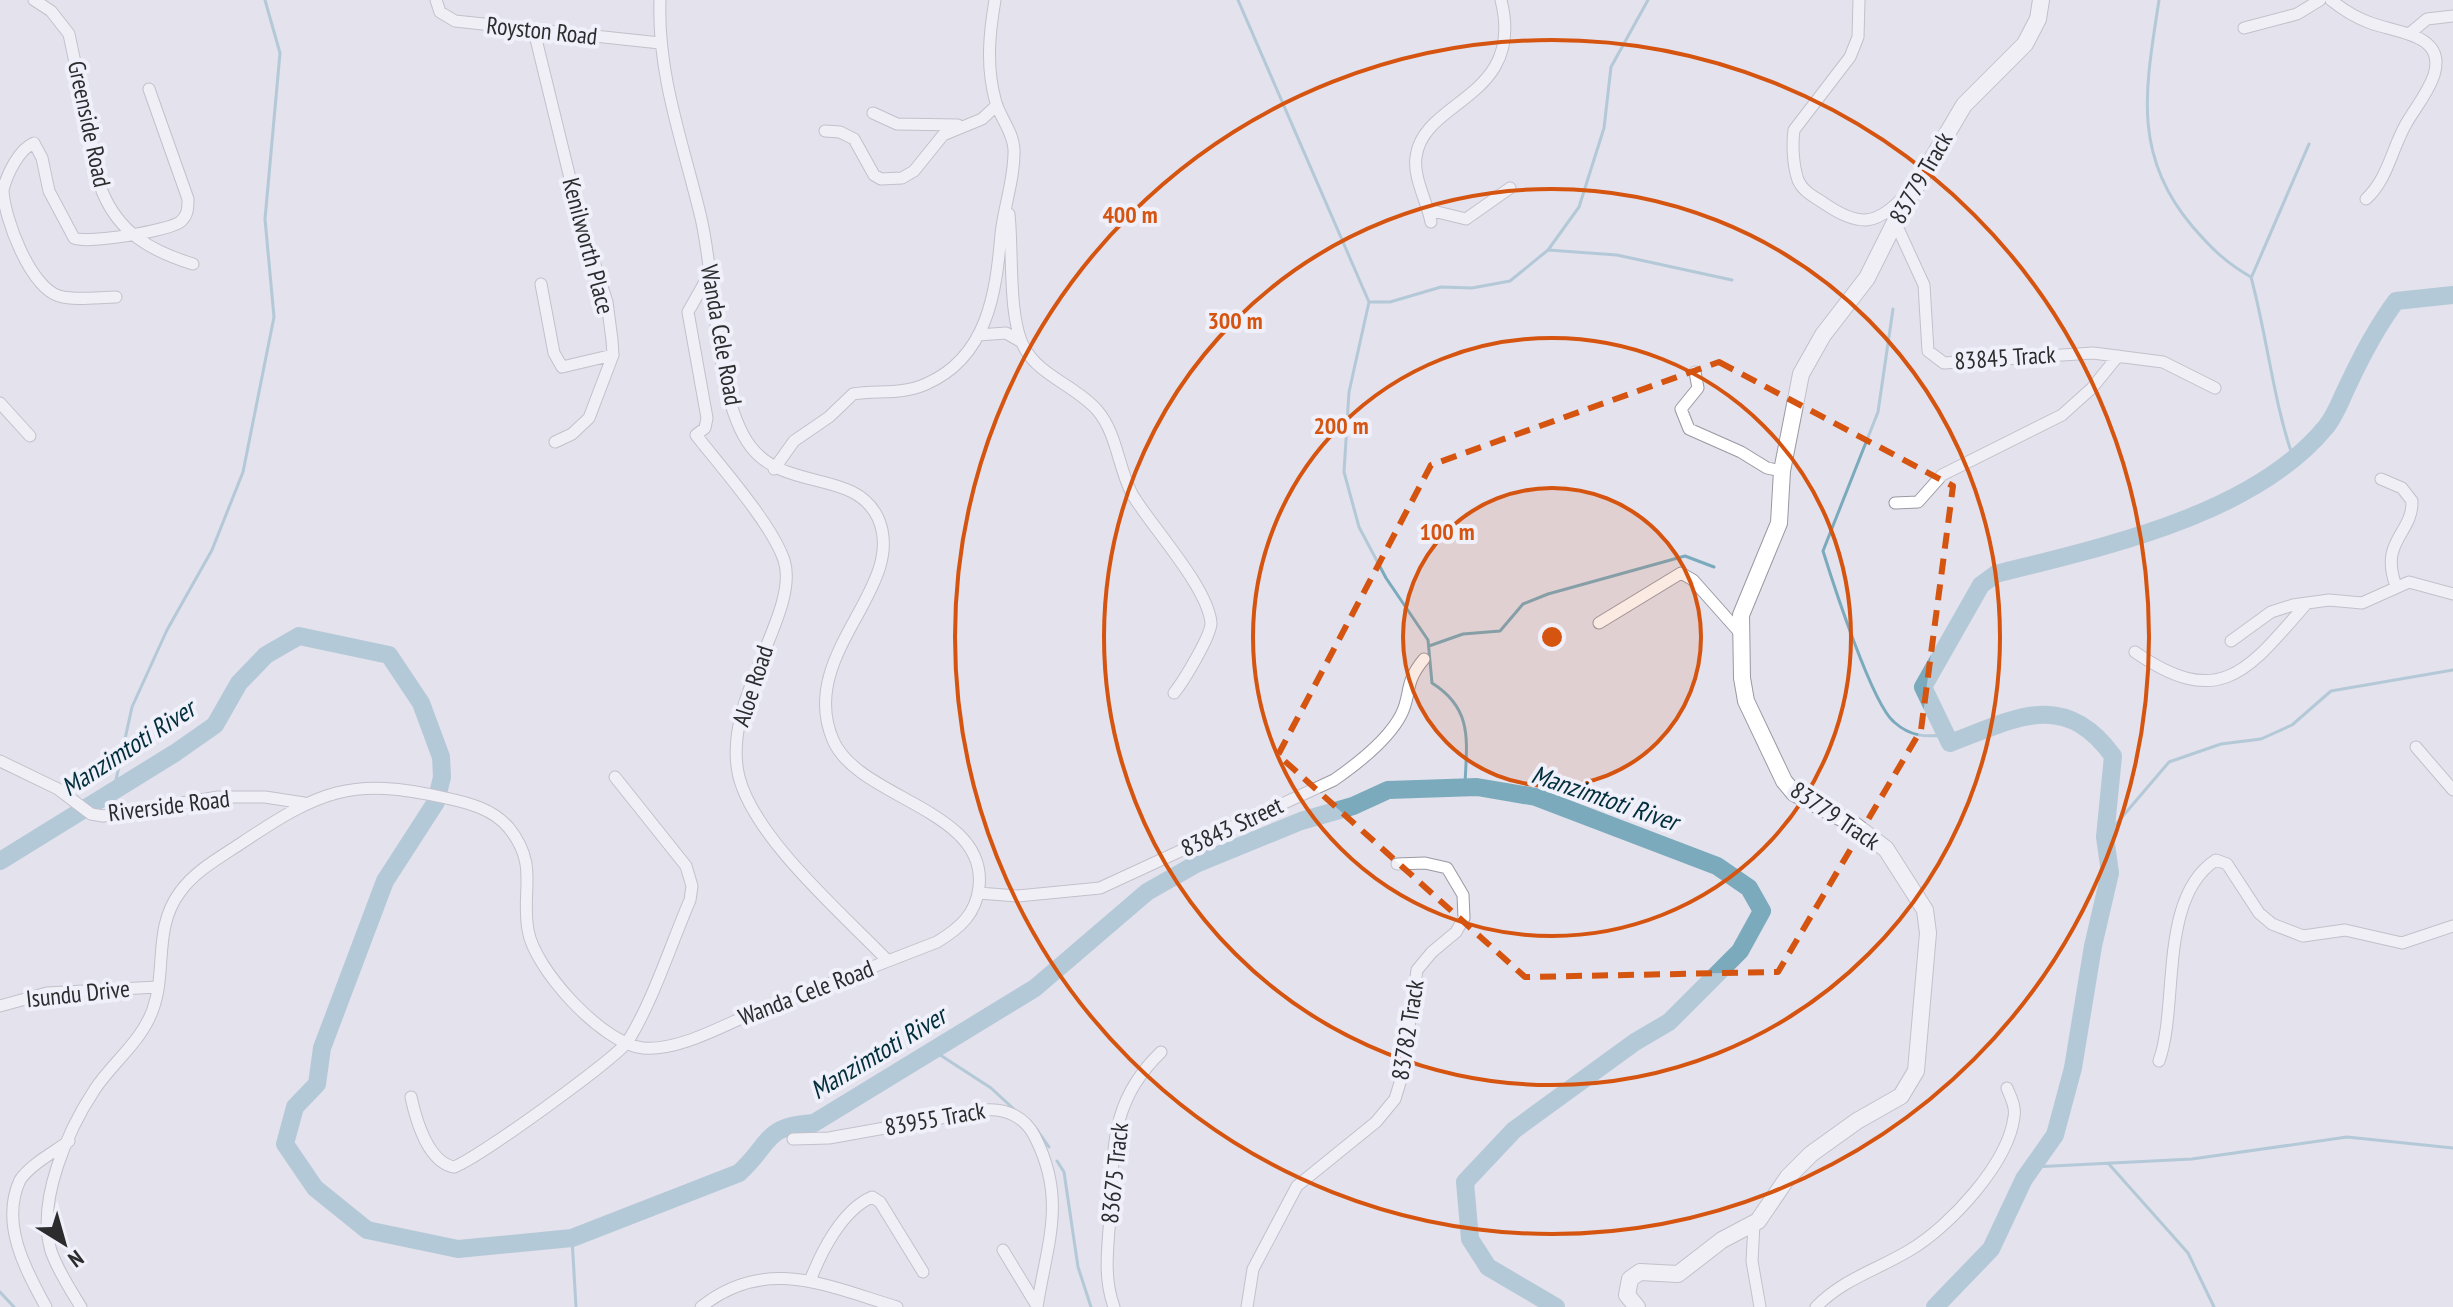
<svg xmlns="http://www.w3.org/2000/svg" width="2453" height="1307" viewBox="0 0 2453 1307" font-family="'PT Sans Narrow',sans-serif">
	<rect width="100%" height="100%" fill="#e3e2ed"/>
	<g fill="none" stroke-linecap="round" stroke-linejoin="round">
		<path stroke="#7baabc" stroke-width="3" d="M1238,0L1369,302L1349,392L1344,472L1359,527L1386,578L1428,640L1432,683C1475,710 1466,744 1465,787
			M2159,0C2146,86 2131,154 2192,226C2211,248 2226,263 2251,277C2267,336 2274,405 2294,460
			M1548,250L1617,255L1732,280
			M2252,276L2309,144
			M1369,302H1390L1441,287L1472,288L1510,281L1548,250L1579,207L1604,128L1611,67L1648,0
			M1893,309L1878,412L1823,551C1833,583 1872,704 1894,722C1911,737 1925,737 1946,735
			M1429,646L1463,634L1500,631L1523,604L1548,594L1685,556L1714,567
			M114,789L132,707L167,630L212,550L243,472L274,317L265,219L280,53L265,0
			M2105,837L2169,762L2221,744L2261,739L2292,725L2331,691L2453,670
			M934,1051L991,1088L1017,1112
			M1035,1127L1049,1147
			M1057,1161L1064,1172L1078,1267L1091,1307
			M2108,1163L2188,1253L2214,1307
			M2033,1167L2192,1159L2347,1137L2453,1148
			M572,1238L576,1307
			M0,1292L14,1307"/>
		<path stroke="#7baabc" stroke-width="18" d="M0,861L175,753L215,725L239,683L266,655L299,636L389,655L421,703L441,757L442,777L436,802L385,881L322,1048L317,1084L295,1107L285,1144L315,1188L367,1230L458,1249L572,1238L739,1173C772,1143 763,1126 814,1123L1035,988L1147,892L1196,864L1301,821L1353,806L1388,790L1477,787L1536,797L1717,866L1749,888L1762,911L1740,951L1669,1022L1635,1042L1514,1130L1465,1182L1470,1239L1488,1267L1556,1307
			M1935,1307L1991,1249L2024,1179L2055,1135L2073,1068L2093,946L2110,873L2105,837L2113,756C2064,688 2014,719 1950,743L1923,687L1981,585L1996,574C2102,547 2252,516 2325,428C2335,417 2341,399 2348,385C2362,355 2376,328 2396,301L2453,295"/>
		<g stroke="#9999a3" stroke-width="13">
			<path id="street" d="M34,0L51,11L69,34L102,191C119,233 151,251 193,264
				M436,0L440,12L455,21L660,43
				M1859,0L1858,37L1850,57L1794,130C1792,145 1793,165 1798,180C1803,192 1815,197 1825,204C1859,227 1877,226 1905,195
				M2331,0C2342,9 2355,17 2368,22C2395,33 2447,33 2434,75C2428,93 2415,108 2406,124C2392,148 2388,179 2366,199
				M2244,28L2297,14L2320,0
				M534,31L579,215L607,302L612,340L613,355L589,418L572,434L555,442
				M2409,34L2427,19L2453,16
				M873,113L897,124L958,125
				M825,131L840,132L854,139L874,175L881,179L902,178L914,171L943,135L982,119L997,105
				M1429,210L1466,219L1510,188
				M1009,214C1013,250 1008,318 1024,347C1038,375 1076,386 1097,410C1117,433 1118,467 1132,494C1150,525 1208,587 1211,623C1211,636 1183,682 1174,693
				M1431,222C1427,201 1413,178 1416,157C1423,99 1526,99 1501,0
				M1895,222L1924,285L1928,351L1944,363L2093,353L2163,362L2215,388
				M710,273L688,312L707,418L705,428L696,435C721,467 771,523 784,560C801,613 720,701 739,777C755,839 844,915 888,961
				M541,284L554,353L562,367L613,355
				M116,297C99,297 76,301 59,296C30,287 4,218 3,190C7,174 19,149 34,143L42,158L49,191L74,238C88,244 167,231 180,222C188,216 188,208 188,199L149,89
				M978,335L1006,333L1020,341
				M1695,372L1698,388L1681,409L1689,429L1741,452L1767,468L1782,471
				M0,403L30,436
				M774,469L794,441L829,417L853,394C877,390 902,395 926,384C988,357 996,292 1001,234C1004,206 1015,177 1014,149C1013,132 1001,119 996,103C986,68 989,35 995,0
				M2381,479L2402,488L2412,501C2413,534 2379,540 2396,586
				M1895,503L1918,502L1942,475L2062,415L2092,388L2118,356
				M1599,623L1681,573L1693,580L1741,634
				M2231,641L2271,612L2293,605L2329,600L2362,603L2409,582L2453,594
				M2135,652C2221,712 2249,669 2307,603
				M2416,747L2453,790
				M0,761L58,789L91,814L103,816L218,797H265L304,803
				M978,893L1018,896L1100,888L1334,780C1357,764 1388,740 1401,715C1412,694 1403,684 1424,659
				M0,1006L47,993L157,987
				M2159,1061C2179,1006 2158,897 2216,860L2227,864L2259,913L2272,924L2303,936L2345,930L2402,943L2453,926
				M411,1097C416,1120 428,1162 454,1167C477,1159 616,1059 628,1041C653,1001 671,944 690,900L692,886L686,866L615,777
				M793,1139L829,1138L985,1110C1006,1108 1025,1117 1035,1137C1067,1200 1047,1243 1037,1307
				M1754,1224L1752,1261L1760,1307
				M1003,1250L1037,1306
				M810,1281C821,1252 842,1210 872,1197L880,1202L923,1272
				M46,1307C25,1269 0,1223 20,1180C31,1164 53,1153 69,1141
				M81,1307C70,1289 58,1271 51,1251C36,1201 68,1130 95,1089C113,1062 142,1041 153,1009C167,970 153,928 180,892C195,871 219,858 240,844C319,791 351,776 446,798C469,803 493,809 509,828C539,866 521,889 528,930C534,969 603,1044 643,1048C678,1051 720,1027 751,1014C813,990 875,966 937,942C960,928 976,914 979,887C988,809 858,799 833,740C796,654 909,587 878,518C855,469 786,492 751,447C714,399 716,280 701,218C684,146 657,75 660,0
				M701,1307C766,1255 827,1286 897,1307
				M1114,1307C1103,1277 1108,1247 1110,1216C1114,1149 1109,1102 1161,1052
				M1247,1307L1253,1269L1297,1186L1376,1122L1395,1099L1402,1076L1417,970L1432,952L1456,932L1464,918L1463,895L1447,868L1425,863L1397,864
				M1816,1307C1843,1279 1877,1270 1910,1250C1949,1227 2008,1164 2014,1117C2016,1107 2011,1098 2007,1088"/>
		</g>
		<g stroke="#9999a3" stroke-width="18">
			<path id="secondary" d="M1637,1307L1627,1295L1630,1279L1640,1272L1678,1274L1722,1240L1758,1221L1788,1177L1811,1154L1857,1121L1901,1096L1916,1071L1928,933L1925,910L1886,849L1853,824L1794,793L1784,781L1746,701L1742,678L1741,615L1779,523L1782,471L1801,374L1823,335L1867,278L1895,222L1964,105L2025,44L2038,19L2041,0"/>
		</g>
		<use href="#street" stroke="#fff" stroke-width="11"/>
		<use href="#secondary" stroke="#fff" stroke-width="16"/>
	</g>
	<path d="M0 0H2453V1307H0ZM1719,362L1953,486L1921,730L1778,972L1525,977L1278,755L1431,465Z" fill="#e3e2ed" fill-opacity=".55" fill-rule="evenodd"/>
	<path fill="none" stroke="#d55410" stroke-width="6" stroke-dasharray="16 10" stroke-linejoin="round" d="M1719,362L1953,486L1921,730L1778,972L1525,977L1278,755L1431,465Z"/>
	<circle cx="1552" cy="637" r="149" fill="#d55410" fill-opacity=".12"/>
	<g fill="none" stroke="#d55410" stroke-width="4">
		<circle cx="1552" cy="637" r="149"/>
		<circle cx="1552" cy="637" r="299"/>
		<circle cx="1552" cy="637" r="448"/>
		<circle cx="1552" cy="637" r="597"/>
	</g>
	<g text-anchor="middle" stroke-width="8" stroke-linejoin="round" paint-order="stroke">
		<g font-size="24" fill="#2c2c2f" stroke="#f0f0fa">
			<text transform="translate(542 31) rotate(6)" y="8">Royston Road</text>
			<text transform="translate(89 124) rotate(78)" y="8">Greenside Road</text>
			<text transform="translate(1921 178) rotate(-60)" y="8">83779 Track</text>
			<text transform="translate(588 246) rotate(75)" y="8">Kenilworth Place</text>
			<text transform="translate(721 335) rotate(80)" y="8">Wanda Cele Road</text>
			<text transform="translate(2005 358) rotate(-4)" y="8">83845 Track</text>
			<text transform="translate(753 686) rotate(-72)" y="8">Aloe Road</text>
			<text transform="translate(169 806) rotate(-7)" y="8">Riverside Road</text>
			<text transform="translate(1835 816) rotate(34)" y="8">83779 Track</text>
			<text transform="translate(1232 827) rotate(-25)" y="8">83843 Street</text>
			<text transform="translate(806 993) rotate(-21)" y="8">Wanda Cele Road</text>
			<text transform="translate(78 994) rotate(-6)" y="8">Isundu Drive</text>
			<text transform="translate(1408 1030) rotate(-81)" y="8">83782 Track</text>
			<text transform="translate(935 1119) rotate(-10)" y="8">83955 Track</text>
			<text transform="translate(1115 1173) rotate(-84)" y="8">83675 Track</text>
		</g>
		<g font-size="26" font-style="italic" fill="#022e3c" stroke="#f0f0fa">
			<text transform="translate(128 748) rotate(-33)" y="9">Manzimtoti River</text>
			<text transform="translate(1605 798) rotate(19)" y="9">Manzimtoti River</text>
			<text transform="translate(878 1053) rotate(-31)" y="9">Manzimtoti River</text>
		</g>
	</g>
	<circle cx="1552" cy="637" r="12" fill="#d55410" stroke="#f0f0fa" stroke-width="4"/>
	<g font-size="24" text-anchor="middle" font-weight="bold" fill="#d55410" stroke="#f0f0fa" stroke-width="8" stroke-linejoin="round" paint-order="stroke">
		<text x="1130" y="223">400 m</text>
		<text x="1235" y="329">300 m</text>
		<text x="1341" y="434">200 m</text>
		<text x="1447" y="540">100 m</text>
	</g>
	<g transform="translate(64 1243) rotate(143)" stroke="#f0f0fa" stroke-width="6" paint-order="stroke">
	<path d="M0-6L14 30L0 20L-14 30Z" fill="#2c2c2f"/>
	<text y="-12" font-size="22" font-weight="bold" text-anchor="middle" fill="#2c2c2f">N</text>
	</g>
</svg>
